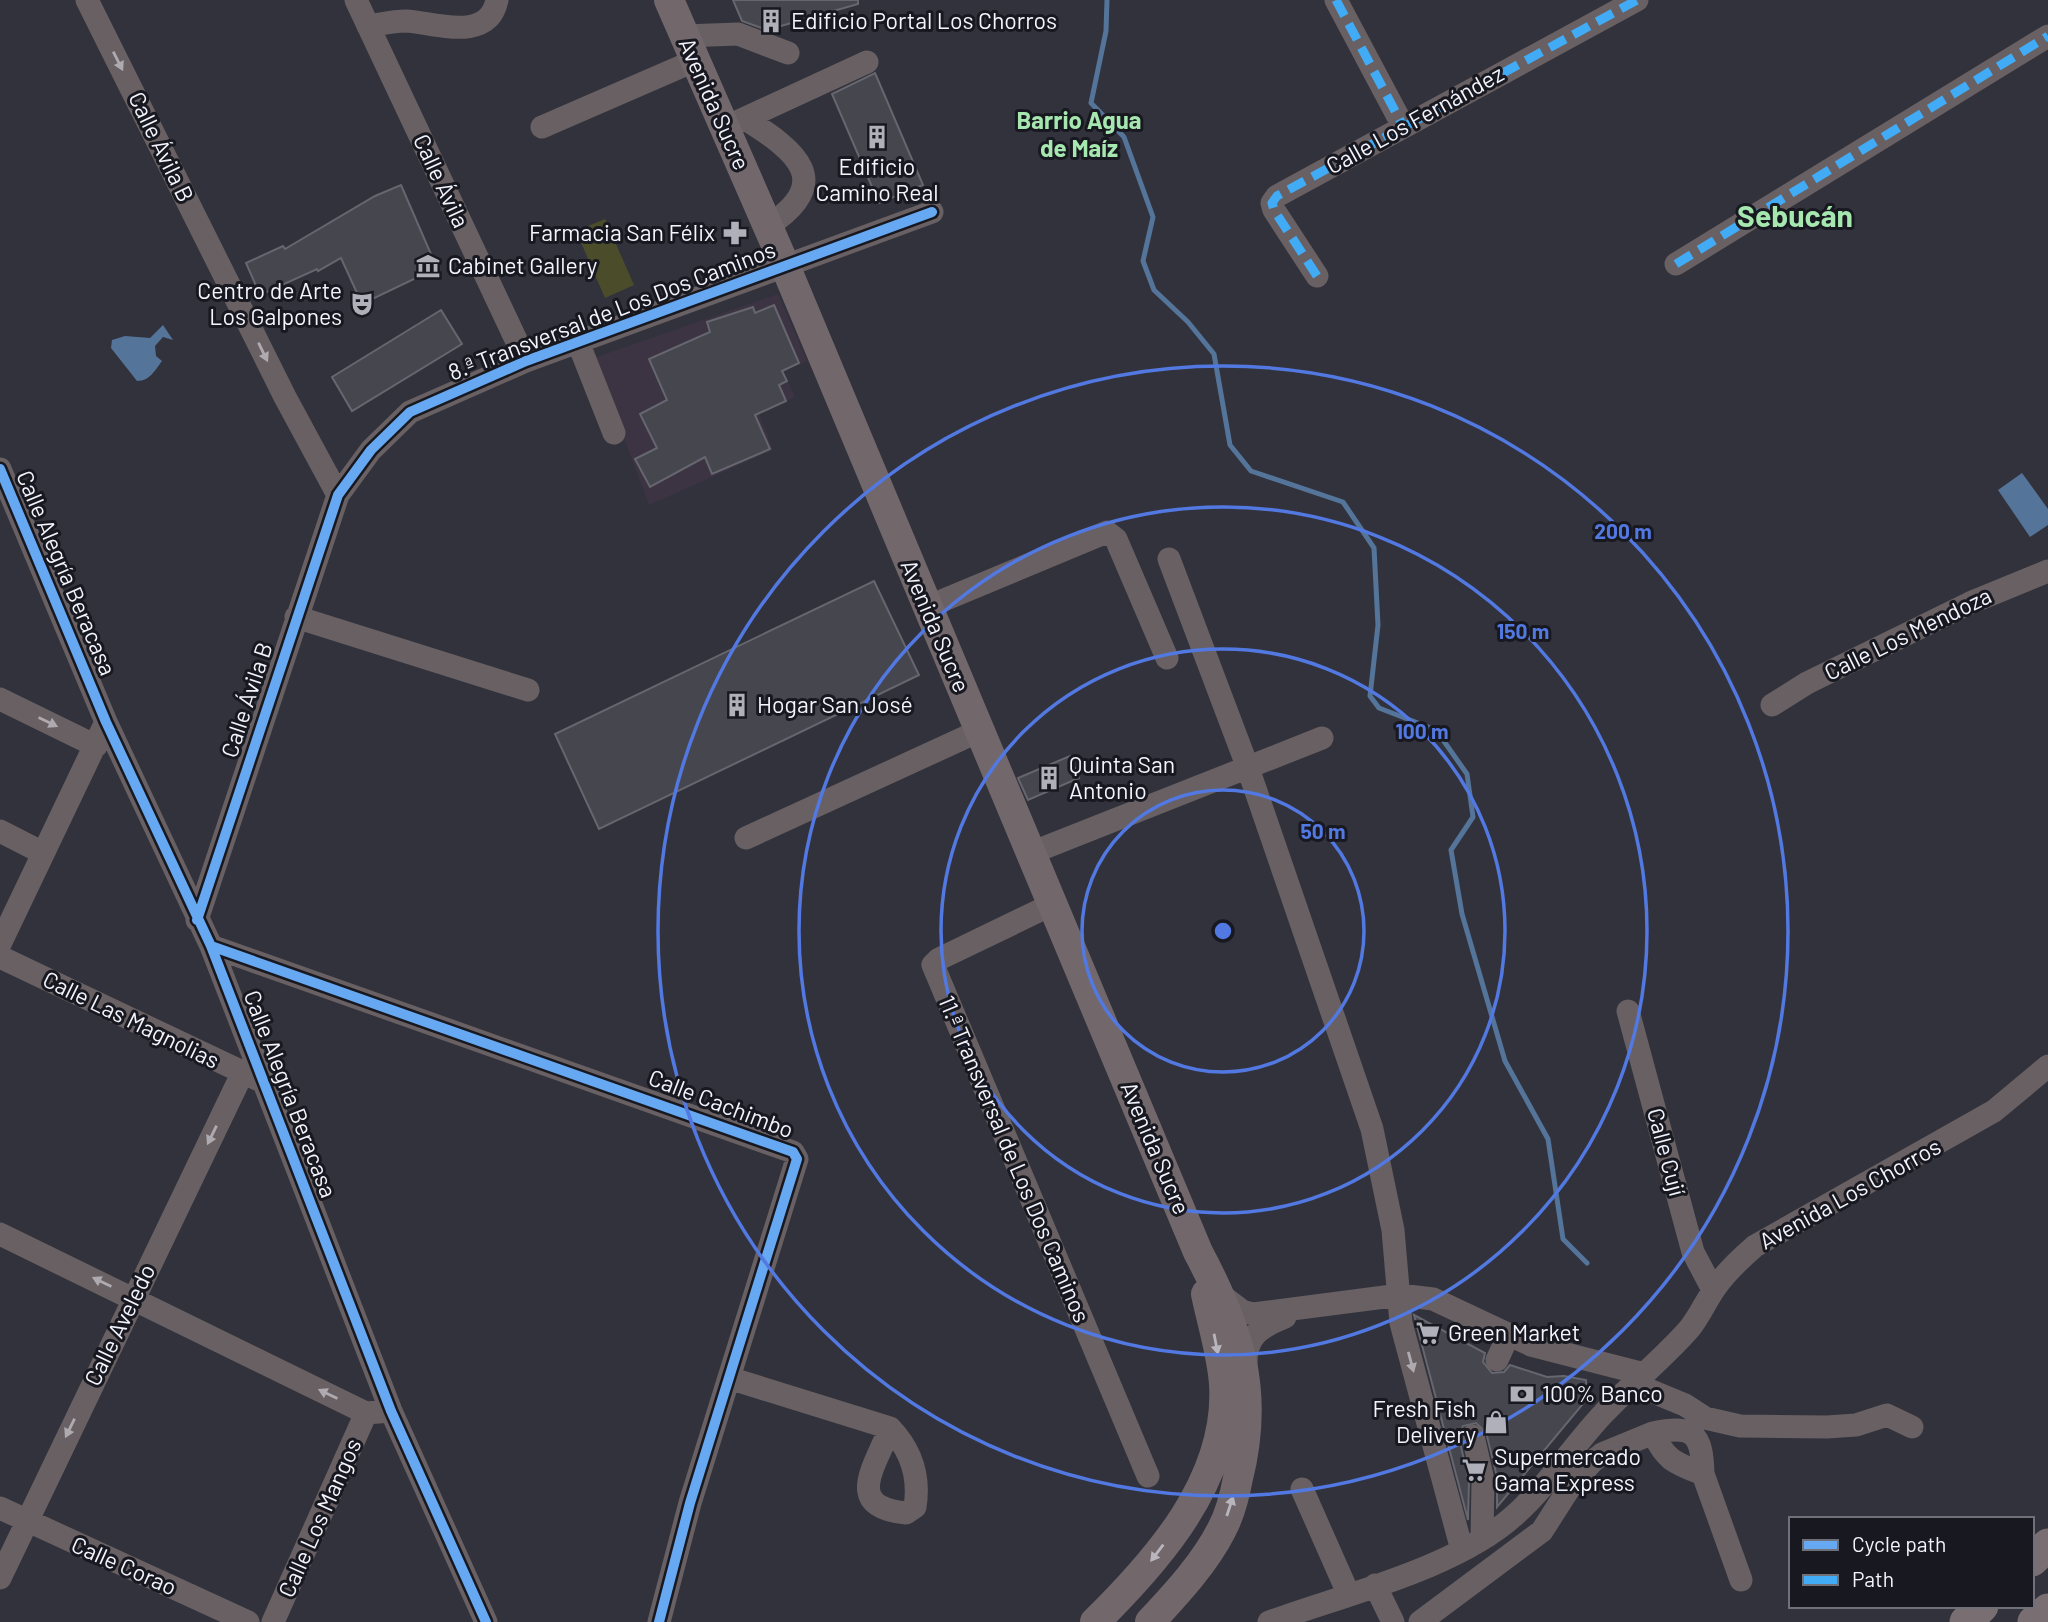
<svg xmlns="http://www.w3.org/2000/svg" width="2048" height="1622" viewBox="0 0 2048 1622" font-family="Barlow,sans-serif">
	<rect width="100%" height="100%" fill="#32323c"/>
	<path fill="#3c3443" d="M778,294L807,361L783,371L795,397L759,413L773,450L649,505L594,358Z"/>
	<path fill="#4b4d2a" d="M605,219L634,285L605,298L576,231Z"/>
	<path fill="#54749a" d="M163,325L173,340L163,337L155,346L156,356L162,361C155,370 150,381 137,381L111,348L112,340L125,336L150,338Z
		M2022,473L2048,509V525L2030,537L1998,490Z"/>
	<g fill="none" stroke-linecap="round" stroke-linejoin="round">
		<path stroke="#54749a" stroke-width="5" d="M1107,0L1106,31L1091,103L1124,137L1153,217L1143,261L1154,290L1188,322L1214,354L1230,445L1251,471L1343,502L1374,548L1378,625L1370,696L1379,708L1436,730L1467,774L1473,817L1451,850L1462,914L1505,1061L1548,1139L1563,1239L1587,1263"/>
	</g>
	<path fill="#46464f" stroke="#66666f" stroke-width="2" d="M733,0H858V4L767,30L742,21Z
		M875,73L923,185L879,203L832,94Z
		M401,185L437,268L362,304L341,258L318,271L317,269L260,295L246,263L283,246L285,249L375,196Z
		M774,305L799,363L782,371L787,381L779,385L786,401L755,415L770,449L712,474L705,457L650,487L635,459L657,448L640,414L667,400L649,359L710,332L707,322L753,307L755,313Z
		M441,310L462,344L352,411L332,377Z
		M874,581L919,675L599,829L555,734Z
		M1070,756L1079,778L1028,800L1018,778Z
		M1414,1315L1485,1353L1483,1362L1492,1373L1504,1372L1510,1365L1547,1377L1564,1376L1586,1380L1587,1399L1497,1507V1477L1486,1432L1476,1423L1463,1426L1459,1438L1469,1481L1468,1520Z"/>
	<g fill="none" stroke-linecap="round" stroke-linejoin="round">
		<path stroke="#686062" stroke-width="23" d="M87,0L285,397L338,495
			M356,0L526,361
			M1336,0L1403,126
			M368,26C381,24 394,21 406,21C432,22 488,44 497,0
			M684,36L738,34L788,53
			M745,119C797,151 835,182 768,226
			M542,127L694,61
			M724,128L867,62
			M1676,264L2048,36
			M1317,276L1274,210L1272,203L1277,196L1637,0
			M578,342L614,433
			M0,469L106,722L211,946L391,1411L486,1622
			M1169,559L1248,768L1372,1129L1393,1230L1401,1323L1462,1550
			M927,607L1107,532L1116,539L1167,658
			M296,617L528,690
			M0,699L96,746
			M1772,705L1807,683L1970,603L2048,571
			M0,831L43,853
			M746,838L979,731
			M1031,853L1322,738
			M1053,904L939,959L933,965L1148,1476
			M197,920L338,495L371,450L410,412L526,361L932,212
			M0,944L106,722
			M211,946L793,1152L797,1159L690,1503L659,1622
			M0,957L257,1079
			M1628,1011L1693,1252L1713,1290
			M0,1234L366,1413L391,1411
			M1221,1295L1242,1311L1253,1314L1400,1295L1433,1299L1531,1345L1644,1374
			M1497,1360L1508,1336
			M1246,1366C1245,1336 1260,1327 1285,1317
			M729,1378L890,1428C911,1450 920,1476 915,1507L906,1513C843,1507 875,1467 890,1428
			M1634,1384L1685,1405L1705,1418L1740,1426L1827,1427L1856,1425L1887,1415L1912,1427
			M1653,1433C1694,1424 1702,1434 1703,1474
			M1473,1436L1483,1480L1482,1538
			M1302,1489L1348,1593
			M0,1508L248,1622
			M0,1578L242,1074
			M1375,1585L1393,1622
			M273,1622L366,1413
			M1269,1622C1343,1595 1458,1568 1516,1514C1548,1485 1573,1446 1603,1414C1631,1384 1663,1359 1690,1328C1700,1315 1706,1301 1715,1288C1726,1272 1740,1259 1755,1246L1994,1111L2048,1066
			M1420,1622L1542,1531L1572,1484L1592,1462L1602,1454L1653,1433C1666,1461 1675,1463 1703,1474L1741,1580"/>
		<path stroke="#72686c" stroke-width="30" d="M669,0L786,268L1198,1252C1239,1329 1260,1391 1238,1478C1235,1494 1230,1514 1222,1529C1205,1563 1176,1594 1150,1622
			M1095,1622C1158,1560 1230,1479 1224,1384C1222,1354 1212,1323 1206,1294"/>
		<path stroke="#796e72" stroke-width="33" d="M2032,1560L2048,1545
			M1966,1622L1982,1606
			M2034,1622L2048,1610"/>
		<path stroke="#42abf6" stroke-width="9" stroke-dasharray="18 9" stroke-linecap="butt" d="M1336,0L1403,126
			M1676,264L2048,36
			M1317,276L1274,210L1272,203L1277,196L1637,0"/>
		<g stroke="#181820" stroke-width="15">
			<path id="cycleway" d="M0,469L106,722L211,946L391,1411L486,1622
				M197,920L338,495L371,450L410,412L526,361L932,212
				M211,946L793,1152L797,1159L690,1503L659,1622"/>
		</g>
		<use href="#cycleway" stroke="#66a8f1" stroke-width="10"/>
	</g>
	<defs><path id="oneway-solid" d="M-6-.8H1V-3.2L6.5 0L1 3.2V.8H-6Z" transform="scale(1.75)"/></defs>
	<g fill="#aeaab0">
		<use href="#oneway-solid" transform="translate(118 61) rotate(63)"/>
		<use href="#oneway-solid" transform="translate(263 352) rotate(64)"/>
		<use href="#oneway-solid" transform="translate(48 722) rotate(26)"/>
		<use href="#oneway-solid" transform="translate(212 1135) rotate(116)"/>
		<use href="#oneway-solid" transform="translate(102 1282) rotate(-154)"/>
		<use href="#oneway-solid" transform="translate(1411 1362) rotate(75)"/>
		<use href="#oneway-solid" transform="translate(328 1394) rotate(-154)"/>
		<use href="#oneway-solid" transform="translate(70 1428) rotate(116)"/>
	</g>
	<g fill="#b9b5bc">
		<use href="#oneway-solid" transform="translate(1216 1344) rotate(79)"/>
		<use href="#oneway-solid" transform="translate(1230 1506) rotate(-72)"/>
		<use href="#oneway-solid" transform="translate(1157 1553) rotate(127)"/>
	</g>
	<g fill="none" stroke="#5278e1" stroke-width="3.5">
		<circle cx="1223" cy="931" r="141"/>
		<circle cx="1223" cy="931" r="282"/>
		<circle cx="1223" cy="931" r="424"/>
		<circle cx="1223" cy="931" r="565"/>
	</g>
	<defs>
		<g id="building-bare" transform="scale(1.89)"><path d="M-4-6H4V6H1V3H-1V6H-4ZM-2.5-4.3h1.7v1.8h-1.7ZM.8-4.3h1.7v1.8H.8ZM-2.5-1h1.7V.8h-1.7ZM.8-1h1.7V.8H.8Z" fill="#afb0b9" stroke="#181820" stroke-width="2.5" paint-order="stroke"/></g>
		<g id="pharmacy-bare" transform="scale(1.89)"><path d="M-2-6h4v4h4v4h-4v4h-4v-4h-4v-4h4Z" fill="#afb0b9" stroke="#181820" stroke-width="2.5" paint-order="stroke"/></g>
		<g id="museum-bare" transform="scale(1.89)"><path d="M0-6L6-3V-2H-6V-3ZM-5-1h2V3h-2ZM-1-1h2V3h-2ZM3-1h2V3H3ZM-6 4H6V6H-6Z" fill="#afb0b9" stroke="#181820" stroke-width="2.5" paint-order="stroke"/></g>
		<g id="theatre-bare" transform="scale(1.89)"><path d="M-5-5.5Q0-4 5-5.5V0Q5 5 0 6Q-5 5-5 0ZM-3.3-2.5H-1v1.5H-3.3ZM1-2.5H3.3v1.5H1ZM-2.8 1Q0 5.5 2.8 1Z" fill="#afb0b9" stroke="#181820" stroke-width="2.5" paint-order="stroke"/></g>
		<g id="supermarket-bare" transform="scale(1.89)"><path d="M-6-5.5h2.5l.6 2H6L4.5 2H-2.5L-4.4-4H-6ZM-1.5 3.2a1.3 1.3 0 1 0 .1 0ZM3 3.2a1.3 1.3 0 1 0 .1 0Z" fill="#afb0b9" stroke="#181820" stroke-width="2.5" paint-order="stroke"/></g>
		<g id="bank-bare" transform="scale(1.89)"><path d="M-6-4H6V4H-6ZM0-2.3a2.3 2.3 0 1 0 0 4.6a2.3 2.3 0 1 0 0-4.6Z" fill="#afb0b9" stroke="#181820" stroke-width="2.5" paint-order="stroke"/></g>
		<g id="shop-bare" transform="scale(1.89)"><path d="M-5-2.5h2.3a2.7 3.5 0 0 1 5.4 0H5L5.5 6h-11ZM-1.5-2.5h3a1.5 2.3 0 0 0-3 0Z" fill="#afb0b9" stroke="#181820" stroke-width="2.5" paint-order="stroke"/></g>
	</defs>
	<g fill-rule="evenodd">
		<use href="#building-bare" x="771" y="21"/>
		<use href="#building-bare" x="877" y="137"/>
		<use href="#pharmacy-bare" x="735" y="233"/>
		<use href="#museum-bare" x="428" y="266"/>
		<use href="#theatre-bare" x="362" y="304"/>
		<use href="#building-bare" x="737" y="705"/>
		<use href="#building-bare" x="1049" y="778"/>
		<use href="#supermarket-bare" x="1428" y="1333"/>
		<use href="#bank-bare" x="1522" y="1394"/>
		<use href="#shop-bare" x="1496" y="1422"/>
		<use href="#supermarket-bare" x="1474" y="1470"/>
	</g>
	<g text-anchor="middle" stroke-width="6" stroke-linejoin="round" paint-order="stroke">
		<g font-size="23" fill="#f3f4fd" stroke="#181820" text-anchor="start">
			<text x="791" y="29">Edificio Portal Los Chorros</text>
			<text x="877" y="175" text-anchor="middle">Edificio<tspan x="877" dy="26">Camino Real</tspan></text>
			<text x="715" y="241" text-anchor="end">Farmacia San Félix</text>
			<text x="448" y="274">Cabinet Gallery</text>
			<text x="342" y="299" text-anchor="end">Centro de Arte<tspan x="342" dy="26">Los Galpones</tspan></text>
			<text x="757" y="713">Hogar San José</text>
			<text x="1069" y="773">Quinta San<tspan x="1069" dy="26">Antonio</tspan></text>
			<text x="1448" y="1341">Green Market</text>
			<text x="1542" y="1402">100% Banco</text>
			<text x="1476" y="1417" text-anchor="end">Fresh Fish<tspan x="1476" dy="26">Delivery</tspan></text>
			<text x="1494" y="1465">Supermercado<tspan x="1494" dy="26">Gama Express</tspan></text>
		</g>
		<g font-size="23" fill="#f3f4fd" stroke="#181820">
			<text transform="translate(714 104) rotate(66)" y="8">Avenida Sucre</text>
			<text transform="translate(1415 120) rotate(-29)" y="8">Calle Los Fernández</text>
			<text transform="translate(161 147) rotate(64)" y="8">Calle Ávila B</text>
			<text transform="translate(441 181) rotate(65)" y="8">Calle Ávila</text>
			<text transform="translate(612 311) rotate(-21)" y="8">8.ª Transversal de Los Dos Caminos</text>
			<text transform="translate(66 573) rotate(67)" y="8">Calle Alegría Beracasa</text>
			<text transform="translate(935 626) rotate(67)" y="8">Avenida Sucre</text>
			<text transform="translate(1908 634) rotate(-26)" y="8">Calle Los Mendoza</text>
			<text transform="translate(247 700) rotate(-72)" y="8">Calle Ávila B</text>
			<text transform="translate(131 1020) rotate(26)" y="8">Calle Las Magnolias</text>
			<text transform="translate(290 1094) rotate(69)" y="8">Calle Alegría Beracasa</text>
			<text transform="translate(721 1104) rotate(21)" y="8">Calle Cachimbo</text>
			<text transform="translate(1155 1148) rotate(67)" y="8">Avenida Sucre</text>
			<text transform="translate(1666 1152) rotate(75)" y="8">Calle Cují</text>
			<text transform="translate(1014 1159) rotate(67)" y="8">11.ª Transversal de Los Dos Caminos</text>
			<text transform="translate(1850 1194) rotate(-29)" y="8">Avenida Los Chorros</text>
			<text transform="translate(120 1325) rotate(-64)" y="8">Calle Aveledo</text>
			<text transform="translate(320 1518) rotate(-66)" y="8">Calle Los Mangos</text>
			<text transform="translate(124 1566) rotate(24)" y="8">Calle Corao</text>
		</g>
		<g font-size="24" font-weight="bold" fill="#a6e7b0" stroke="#181820">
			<text x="1079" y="129">Barrio Agua<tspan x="1079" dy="28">de Maíz</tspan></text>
		</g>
		<g font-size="30" font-weight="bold" fill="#a6e7b0" stroke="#181820">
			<text x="1795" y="227">Sebucán</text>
		</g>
	</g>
	<circle cx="1223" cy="931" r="10" fill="#5278e1" stroke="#181820" stroke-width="3.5"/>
	<g font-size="21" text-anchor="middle" font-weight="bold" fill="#5278e1" stroke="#181820" stroke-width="6" stroke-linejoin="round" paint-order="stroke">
		<text x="1623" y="539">200 m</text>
		<text x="1523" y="639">150 m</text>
		<text x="1422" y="739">100 m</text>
		<text x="1323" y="839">50 m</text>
	</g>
	<rect x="1789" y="1517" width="245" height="91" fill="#181820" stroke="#707078" stroke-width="2"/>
	<rect x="1803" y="1540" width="35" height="10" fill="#66a8f1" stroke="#707078" stroke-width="2"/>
	<text x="1852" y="1552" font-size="21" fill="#f3f4fd">Cycle path</text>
	<rect x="1803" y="1575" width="35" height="10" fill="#42abf6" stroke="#707078" stroke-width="2"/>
	<text x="1852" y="1587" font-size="21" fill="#f3f4fd">Path</text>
</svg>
